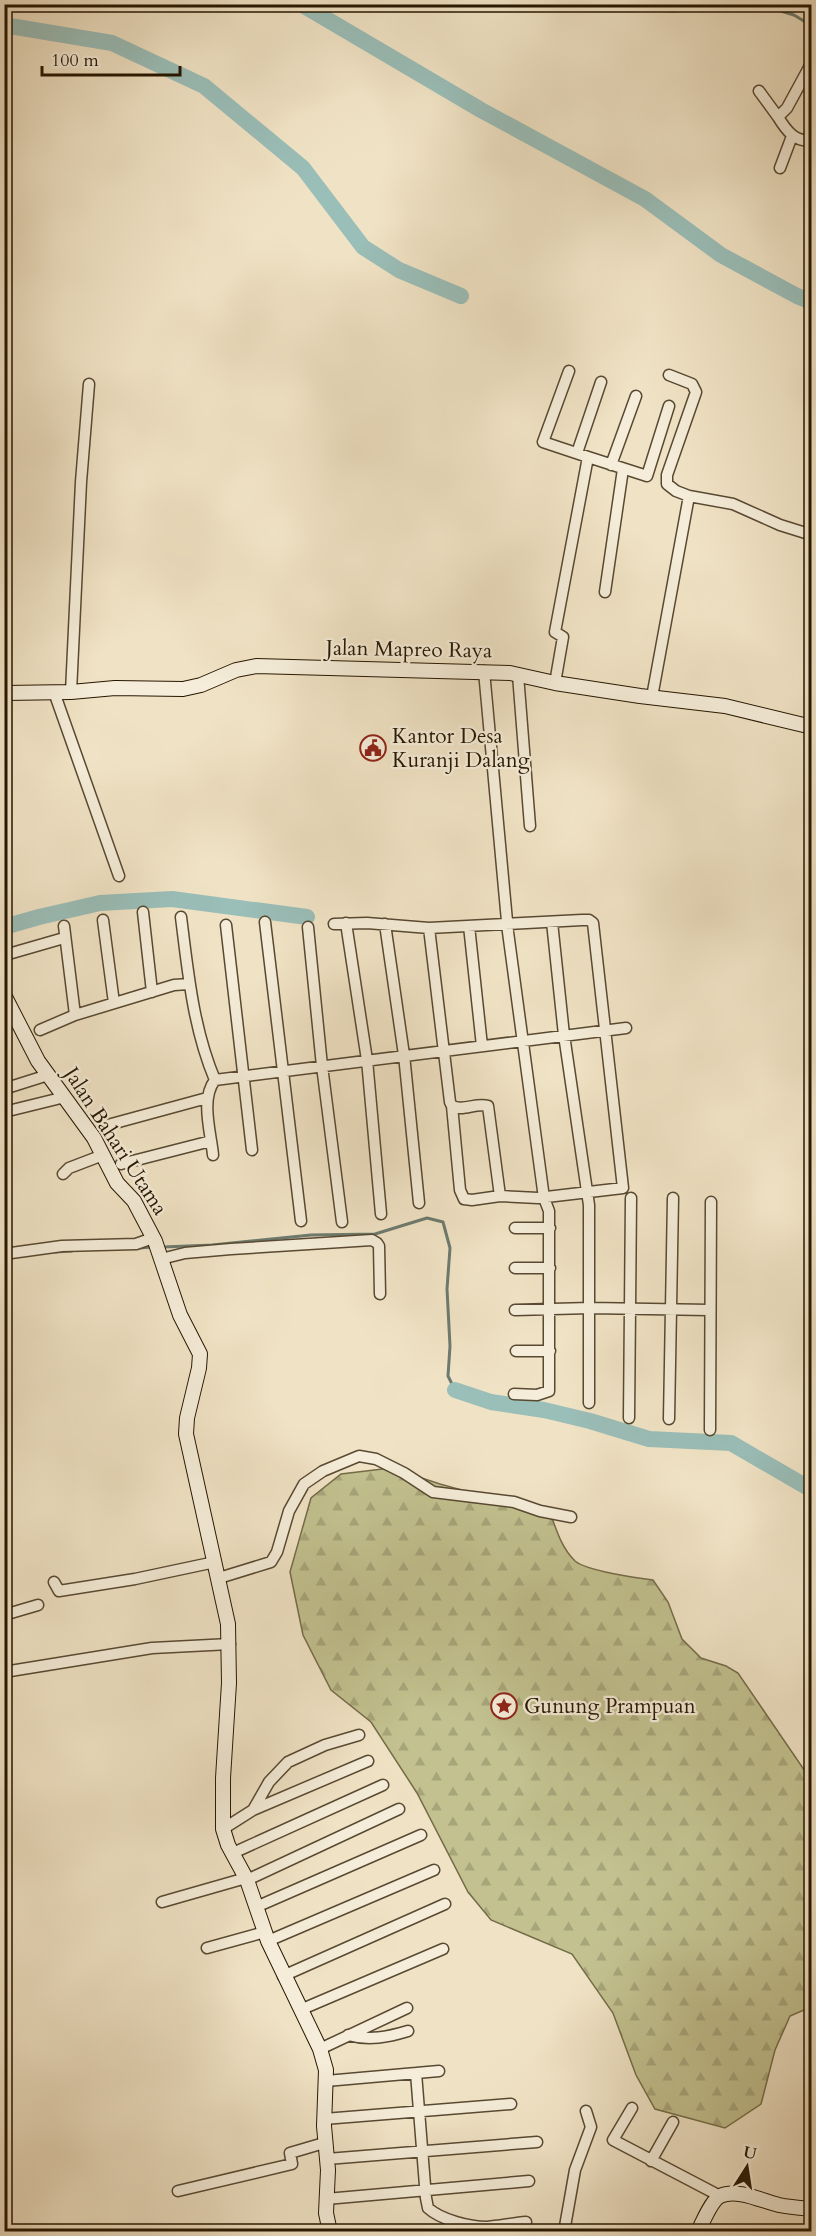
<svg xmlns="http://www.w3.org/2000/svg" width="816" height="2236" viewBox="0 0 816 2236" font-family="Cardo,serif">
	<defs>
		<pattern id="forest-firs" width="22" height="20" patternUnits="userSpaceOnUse" patternTransform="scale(1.5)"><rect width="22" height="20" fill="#c2c18f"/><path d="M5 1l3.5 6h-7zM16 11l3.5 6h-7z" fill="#a7a57a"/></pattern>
	</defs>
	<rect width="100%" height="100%" fill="#f0e3c5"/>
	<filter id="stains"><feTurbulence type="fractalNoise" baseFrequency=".00333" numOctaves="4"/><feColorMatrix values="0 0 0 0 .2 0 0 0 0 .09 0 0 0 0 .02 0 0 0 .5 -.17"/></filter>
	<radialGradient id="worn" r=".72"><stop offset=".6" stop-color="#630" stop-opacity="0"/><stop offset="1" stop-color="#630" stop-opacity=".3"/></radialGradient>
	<path fill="url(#forest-firs)" stroke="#746c48" stroke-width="1.5" d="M391,1468L440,1484L551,1515C557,1532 562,1548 575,1561C587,1571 637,1578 653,1580L668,1602L682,1639L701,1658L726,1666L738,1673L811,1780V2007L790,2016L775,2050L761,2104L725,2128L655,2109L636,2075L613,2013L572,1954L491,1920L468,1892L417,1793L371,1722L331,1690L303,1635L290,1572L311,1498L341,1474Z"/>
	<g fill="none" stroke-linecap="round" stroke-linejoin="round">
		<path stroke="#6c7b6f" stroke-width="3" d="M643,4C667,16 688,10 713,4
			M757,4L794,15L812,26
			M163,1247L212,1245L311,1235L375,1234L427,1218L443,1222L450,1248L447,1289L450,1346L448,1376L455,1390
			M139,1248L153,1247
			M55,1252L72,1251"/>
		<path stroke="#9abeb8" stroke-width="16" d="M301,4L481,110L645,199L721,255L797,296L812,302
			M4,25L112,43L204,86L303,168L363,247L399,270L461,296
			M4,927L39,917L100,903L172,899L307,917
			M455,1390L491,1402L544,1410L590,1421L649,1439L731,1443L812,1490"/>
		<g stroke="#584932" stroke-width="13">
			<path id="street" d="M812,62L787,108L778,117C786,130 795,143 812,140
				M759,91L778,117
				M780,168L792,136
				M569,371L543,442L588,457
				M669,375L692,384L696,392L667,475V484L676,491L689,496L733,504L780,525L812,535
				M577,453L601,382
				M611,465L636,396
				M605,592L623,469
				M484,671L508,932L544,1198L549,1211V1391L537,1395L514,1394
				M518,675L530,826
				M555,683L563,637L555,632L588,457L647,476L669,406
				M54,692L119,876
				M71,692L81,482L89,384
				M652,697L689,496
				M143,912L152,992
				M181,917C188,972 193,1028 215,1080L626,1028
				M103,920L114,1003
				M265,922L301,1221
				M552,922L564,1035L589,1205V1403
				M346,923L367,1060L381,1214
				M334,924L367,923L429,928L582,920H589L593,923L623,1188L538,1198L500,1196L472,1200L464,1199L460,1190L452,1106
				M385,924L404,1055L419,1203
				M226,925L252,1150
				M64,926L75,1015
				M469,926L482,1046
				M308,927L322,1066L342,1222
				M429,928L450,1102L452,1106C463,1112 476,1102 488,1106L500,1196
				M5,955L64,938
				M40,1030L75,1015L174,985L189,984
				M4,1091L10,1087L48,1075
				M4,1112L65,1097
				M104,1126L207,1098
				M213,1155C211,1133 200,1099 215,1080
				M121,1164L211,1141
				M63,1174L69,1168L103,1155
				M515,1228H550
				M4,1254L62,1246L136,1244L153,1238
				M161,1259L185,1253L231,1249L372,1240L377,1243L379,1246L380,1294
				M515,1268H550
				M515,1310L590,1308L709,1310
				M516,1351H550
				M629,1418L631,1198
				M669,1419L673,1198
				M710,1430L711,1202
				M219,1578L271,1562L277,1552L289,1511L304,1484L323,1471L359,1456L376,1459L404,1473L433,1492L514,1502L540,1511L571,1517
				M54,1582L59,1591L135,1579L215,1562
				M4,1615L38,1605
				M4,1672L152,1648L230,1644
				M253,1810L368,1761
				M223,1829L253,1810L269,1782L288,1762L325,1745L359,1735
				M4,1835L5,1838
				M233,1853L383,1785
				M247,1880L399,1809
				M162,1902L246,1878
				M256,1907L421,1835
				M268,1941L434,1870
				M207,1948L265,1932
				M283,1976L445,1904
				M300,2010L443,1949
				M348,2035C369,2041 388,2037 408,2031
				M320,2049L407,2008
				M416,2073L426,2198L428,2208C441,2220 470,2227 487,2227C500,2226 513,2223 526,2222
				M326,2081L439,2071
				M632,2108L613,2140L720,2196
				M324,2119L511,2104
				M327,2159L537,2142
				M651,2161L673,2122
				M178,2191L292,2164L290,2153L324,2143
				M326,2199L529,2181
				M564,2232L575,2170L591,2127L586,2111"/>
		</g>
		<g stroke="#261601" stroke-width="16">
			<path id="secondary" d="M4,693L71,692L115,688L183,689L201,685L236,670L256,666L510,673L555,683L640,696L725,706L812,727
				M4,995L38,1061L94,1138L117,1183L134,1201L155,1241L180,1315L200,1354L199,1368L187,1418L186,1434L228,1624L229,1683L223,1778V1829L228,1845L247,1880L268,1941L320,2049L326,2070L324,2126L328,2170L326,2213L330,2232
				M698,2232C702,2223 712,2200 720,2196C737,2188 762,2201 779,2205C789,2207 801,2208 812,2209"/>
		</g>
		<use href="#street" stroke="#f5edd9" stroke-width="10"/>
		<use href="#secondary" stroke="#f5edd9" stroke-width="14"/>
	</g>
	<defs>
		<g id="civic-ring" transform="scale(1.35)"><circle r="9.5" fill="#f5edd9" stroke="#8f2418" stroke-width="1.5"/><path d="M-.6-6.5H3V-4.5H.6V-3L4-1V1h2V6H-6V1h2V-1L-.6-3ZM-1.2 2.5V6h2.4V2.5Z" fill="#8f2418"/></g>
		<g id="sight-ring" transform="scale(1.35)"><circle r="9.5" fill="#f5edd9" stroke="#8f2418" stroke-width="1.5"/><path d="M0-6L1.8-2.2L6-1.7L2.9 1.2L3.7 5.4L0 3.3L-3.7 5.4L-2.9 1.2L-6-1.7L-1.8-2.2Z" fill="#8f2418"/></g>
	</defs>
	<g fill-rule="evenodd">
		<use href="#civic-ring" x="373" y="748"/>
		<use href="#sight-ring" x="504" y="1706"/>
	</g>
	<g text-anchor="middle" stroke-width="4.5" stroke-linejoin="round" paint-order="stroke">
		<g font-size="21" fill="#261601" stroke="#f5edd9">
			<text transform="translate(409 649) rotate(1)" y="7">Jalan Mapreo Raya</text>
			<text transform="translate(116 1141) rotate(57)" y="7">Jalan Bahari Utama</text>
		</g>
		<g font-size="21" fill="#261601" stroke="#f5edd9" text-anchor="start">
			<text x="392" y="743">Kantor Desa<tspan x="392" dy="24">Kuranji Dalang</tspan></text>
			<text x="524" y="1713">Gunung Prampuan</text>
		</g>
	</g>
	<rect width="816" height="2236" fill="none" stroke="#f0e3c5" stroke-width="24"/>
	<rect x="6" y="6" width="804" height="2224" fill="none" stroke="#261601" stroke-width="3"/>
	<rect x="12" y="12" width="792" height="2212" fill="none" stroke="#261601" stroke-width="1.5"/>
	<g transform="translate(747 2167) rotate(12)" stroke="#f5edd9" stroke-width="4.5" paint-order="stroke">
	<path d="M0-4.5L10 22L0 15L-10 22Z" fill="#261601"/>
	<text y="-9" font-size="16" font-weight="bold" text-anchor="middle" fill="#261601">U</text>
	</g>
	<path d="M42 66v9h138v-9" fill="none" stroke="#261601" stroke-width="3"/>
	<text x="51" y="66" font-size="18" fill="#261601" stroke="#f5edd9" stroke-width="4.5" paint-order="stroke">100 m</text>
	<rect width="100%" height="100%" filter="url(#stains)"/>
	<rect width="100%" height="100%" fill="url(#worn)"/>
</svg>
